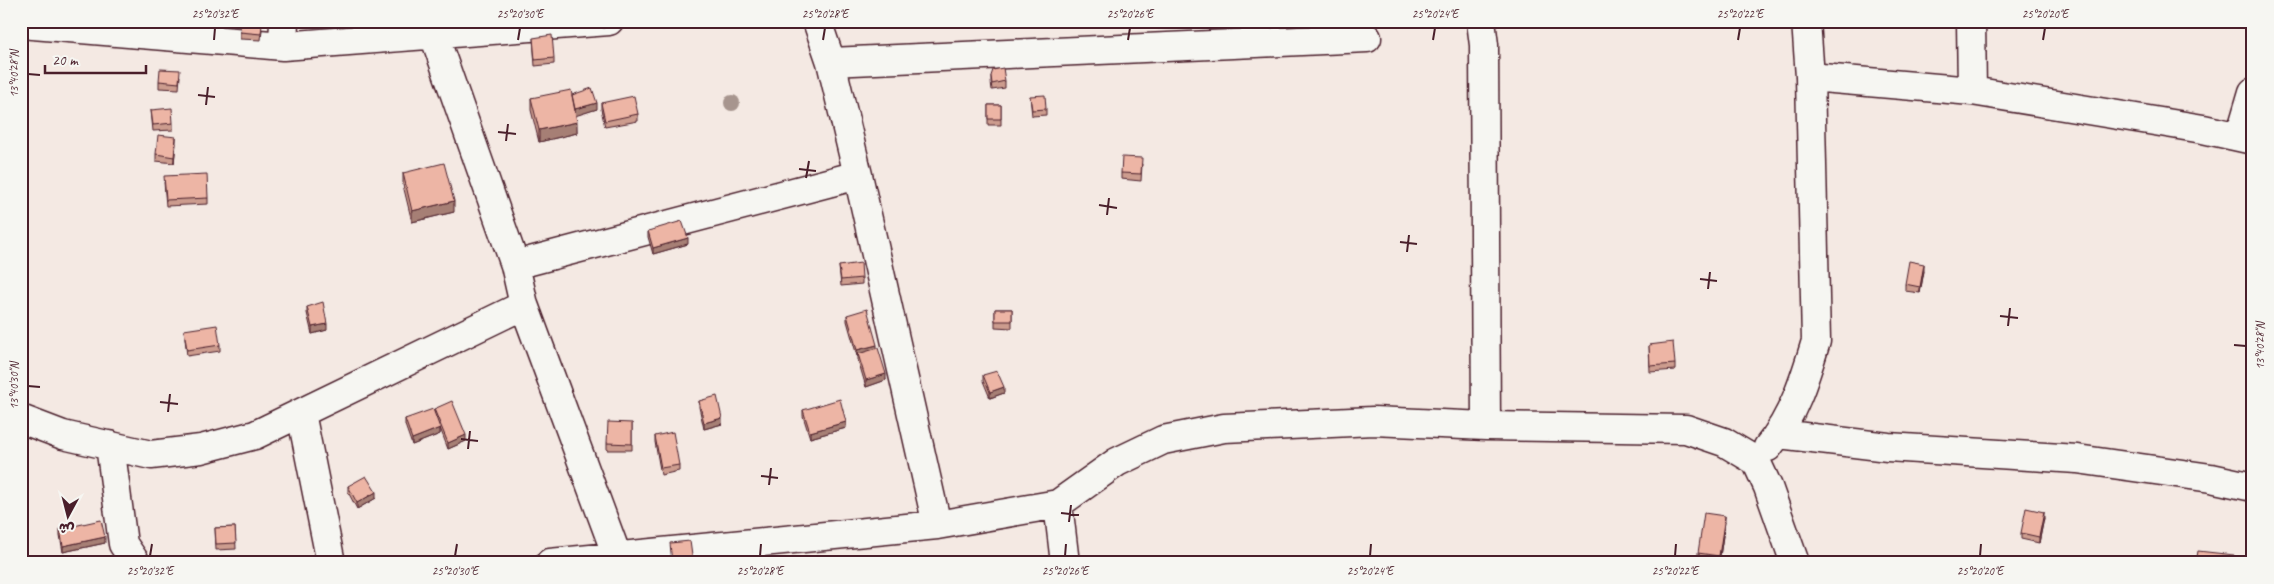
<svg xmlns="http://www.w3.org/2000/svg" width="2274" height="584" viewBox="0 0 2274 584" font-family="Caveat,'Playpen Sans Arabic',sans-serif">
	<rect width="100%" height="100%" fill="#f4e9e3"/>
	<filter id="ink" filterUnits="userSpaceOnUse"><feTurbulence type="fractalNoise" baseFrequency=".02" numOctaves="2"/><feDisplacementMap in="SourceGraphic" scale="10" xChannelSelector="R" yChannelSelector="G"/><feConvolveMatrix kernelMatrix="1 2 1 2 8 2 1 2 1" color-interpolation-filters="sRGB"/></filter>
	<g filter="url(#ink)">
		<g fill="none" stroke-linecap="round" stroke-linejoin="round">
			<g stroke="#4a1f2b" stroke-width="31">
				<path id="minor" d="M817,21L831,62L858,175L937,525
					M1481,21L1484,45L1486,426
					M1971,21L1972,91
					M21,24L283,46L609,21
					M434,35L515,265L524,305L617,556
					M283,46L284,21
					M831,62L1367,38
					M1810,77L1972,91L2203,129L2253,140
					M2240,136L2253,92
					M515,265L858,175
					M301,413L331,563
					M21,419L63,435L151,455L201,449L255,435L524,305
					M1779,434L1888,447L2077,459L2211,478L2253,487
					M110,445L123,544L136,563
					M1768,447C1793,417 1805,378 1816,341L1810,77L1806,21
					M1058,504L1065,563
					M550,563L937,525L1058,504L1117,462L1163,440L1224,428L1373,421L1486,426L1686,429L1724,442L1756,461L1768,487L1795,563"/>
			</g>
			<use href="#minor" stroke="#f6f6f2" stroke-width="28"/>
		</g>
		<circle fill="#a7958e" cx="732" cy="103" r="8"/>
		<path fill="#cc9c8e" stroke="#4a1f2b" d="M262,30L261,40L240,39V32Z
			M533,38L554,58V64L535,66Z
			M180,76L179,89L159,88V81Z
			M991,76L1005,81V88L992,90L991,82Z
			M572,95L597,109L576,115L577,133L539,142L531,110V98Z
			M1030,96L1046,109V115L1032,116Z
			M601,103L638,114V121L605,127L601,109Z
			M988,105H1001V125H988Z
			M151,110L173,123V130L153,131Z
			M176,143L174,163L156,161V154Z
			M1142,164L1141,181L1121,179V173Z
			M403,173L454,212L412,222L403,185Z
			M164,182L208,198V204L166,206Z
			M648,231L688,244L653,254L648,237Z
			M839,266L862,278V284L841,286Z
			M1924,271L1920,293L1905,291V284Z
			M307,307L327,330L312,334L307,313Z
			M995,309H1012V328L995,327Z
			M847,315L877,349L886,380L866,387L858,360V356H857L847,321Z
			M184,330L220,345V351L187,356Z
			M1649,345L1675,364V370L1650,372Z
			M983,375L1004,393L990,398L983,381Z
			M699,401L722,424L704,429L699,407Z
			M434,409L466,441L448,449L440,428V434L412,445L405,425V419L434,414Z
			M803,410L846,428L810,438L803,416Z
			M632,423V450H607V443Z
			M655,436L679,465V471L661,475L655,442Z
			M348,486L376,498L357,509L348,492Z
			M2044,518L2039,543L2021,539V533Z
			M1725,522L1719,563L1698,559V553Z
			M235,527L236,549L216,550L215,528Z
			M60,529L105,543L63,552L60,535Z"/>
		<path fill="#a67f74" stroke="#4a1f2b" d="M603,21H631L603,28Z
			M597,103V109L575,116V109Z
			M577,122V133L539,142V130Z
			M176,137V143L174,163V157Z
			M454,201V212L412,222V211Z
			M688,238V244L653,254V248Z
			M1924,264V271L1920,293V287Z
			M327,324V330L312,334V327Z
			M877,345V351L858,354V356H857V350Z
			M886,374V380L866,387V380Z
			M1004,387V393L990,398V392Z
			M722,418V424L704,429V423Z
			M846,422V428L810,438V432Z
			M440,428V434L412,445V439Z
			M466,435V441L448,449V443Z
			M26,481V488L21,489V482Z
			M376,492V498L357,509V503Z
			M2044,512V518L2039,543V537Z
			M1725,516V522L1719,563V556Z
			M105,537V543L63,552V546Z"/>
		<path fill="#edb5a5" stroke="#4a1f2b" d="M241,22L262,24L261,34L240,32Z
			M552,35L554,58L535,60L533,38Z
			M1003,68L1005,81L992,84L991,76L993,70Z
			M160,69L180,70L179,83L159,81Z
			M592,88L597,103L575,109L572,95Z
			M571,90L577,122L539,130L531,98Z
			M1045,95L1046,109L1032,110L1030,96Z
			M634,96L638,114L605,121L601,103Z
			M988,105H1001V119H988Z
			M172,108L173,123L153,125L151,110Z
			M158,135L176,137L174,157L156,154Z
			M1122,157L1142,158L1141,174L1121,173Z
			M444,163L454,201L412,211L403,173Z
			M207,174L208,198L166,200L164,176Z
			M682,221L688,238L653,248L648,231Z
			M1909,261L1924,264L1920,287L1905,284Z
			M861,263L862,278L841,280L839,266Z
			M323,302L327,324L312,327L307,307Z
			M867,309L877,345L857,350L847,315Z
			M995,309H1012V321H995Z
			M217,325L220,345L187,350L184,330Z
			M1673,342L1675,364L1650,366L1649,345Z
			M878,348L886,374L866,380L858,354Z
			M997,371L1004,387L990,392L983,375Z
			M717,396L722,418L704,423L699,401Z
			M840,399L846,422L810,432L803,410Z
			M452,401L466,435L448,443L434,409Z
			M433,409L440,428L412,439L405,419Z
			M608,422L632,423V444L607,443Z
			M673,432L679,465L661,468L655,436Z
			M21,464H22L26,481L21,482Z
			M366,476L376,492L357,503L348,486Z
			M2026,508L2044,512L2039,537L2021,533Z
			M1704,513L1725,516L1719,556L1698,553Z
			M101,520L105,537L63,546L60,529Z
			M235,527L236,543L216,544L215,528Z
			M690,541L693,563H672L670,543Z
			M2198,551L2234,555L2233,563H2196Z
			M30,557L32,563H21V559Z"/>
	</g>
	<path fill="none" stroke="#4a1f2b" stroke-width="2" d="M214,40L215,28M518,40L520,28M823,40L825,28M1128,40L1130,28M1433,40L1435,28M1738,40L1740,28M2043,40L2045,28M28,74L40,75M198,95L215,97M206,105L208,87M498,132L516,134M506,141L508,124M799,169L816,171M806,178L809,161M1099,205L1117,208M1107,215L1109,198M1400,242L1417,244M1407,252L1409,235M1700,279L1717,281M1708,289L1710,272M2000,316L2018,318M2008,326L2010,308M2234,345L2246,346M28,386L40,387M160,402L178,404M168,412L170,394M461,439L478,441M468,449L470,431M761,476L778,478M769,485L771,468M1061,513L1079,515M1069,522L1071,505M150,556L152,544M455,556L457,544M760,556L761,544M1065,556L1066,544M1370,556L1371,544M1675,556L1676,544M1980,556L1981,544"/>
	<rect width="2274" height="584" fill="none" stroke="#f6f6f2" stroke-width="55"/>
	<g transform="translate(68 516) rotate(187)" stroke="#f6f6f2" stroke-width="4" paint-order="stroke">
	<path d="M0-4L9 19L0 12L-9 19Z" fill="#4a1f2b"/>
	<text y="-8" font-size="14" font-weight="bold" text-anchor="middle" fill="#4a1f2b">ش</text>
	</g>
	<path d="M45 65v8h101v-8" fill="none" stroke="#4a1f2b" stroke-width="2.5"/>
	<text x="52" y="65" font-size="15" fill="#4a1f2b" stroke="#f6f6f2" stroke-width="4" paint-order="stroke">20 m</text>
	<rect x="28" y="28" width="2218" height="528" fill="none" stroke="#4a1f2b" stroke-width="2"/>
	<g font-size="12" text-anchor="middle" fill="#4a1f2b">
		<text x="215" y="18">25°20'32"E</text>
		<text x="520" y="18">25°20'30"E</text>
		<text x="825" y="18">25°20'28"E</text>
		<text x="1130" y="18">25°20'26"E</text>
		<text x="1435" y="18">25°20'24"E</text>
		<text x="1740" y="18">25°20'22"E</text>
		<text x="2045" y="18">25°20'20"E</text>
		<text transform="translate(14 74) rotate(-90)" y="4">13°40'28"N</text>
		<text transform="translate(2260 346) rotate(-90)" y="4">13°40'28"N</text>
		<text transform="translate(14 386) rotate(-90)" y="4">13°40'30"N</text>
		<text x="150" y="575">25°20'32"E</text>
		<text x="455" y="575">25°20'30"E</text>
		<text x="760" y="575">25°20'28"E</text>
		<text x="1065" y="575">25°20'26"E</text>
		<text x="1370" y="575">25°20'24"E</text>
		<text x="1675" y="575">25°20'22"E</text>
		<text x="1980" y="575">25°20'20"E</text>
	</g>
</svg>
